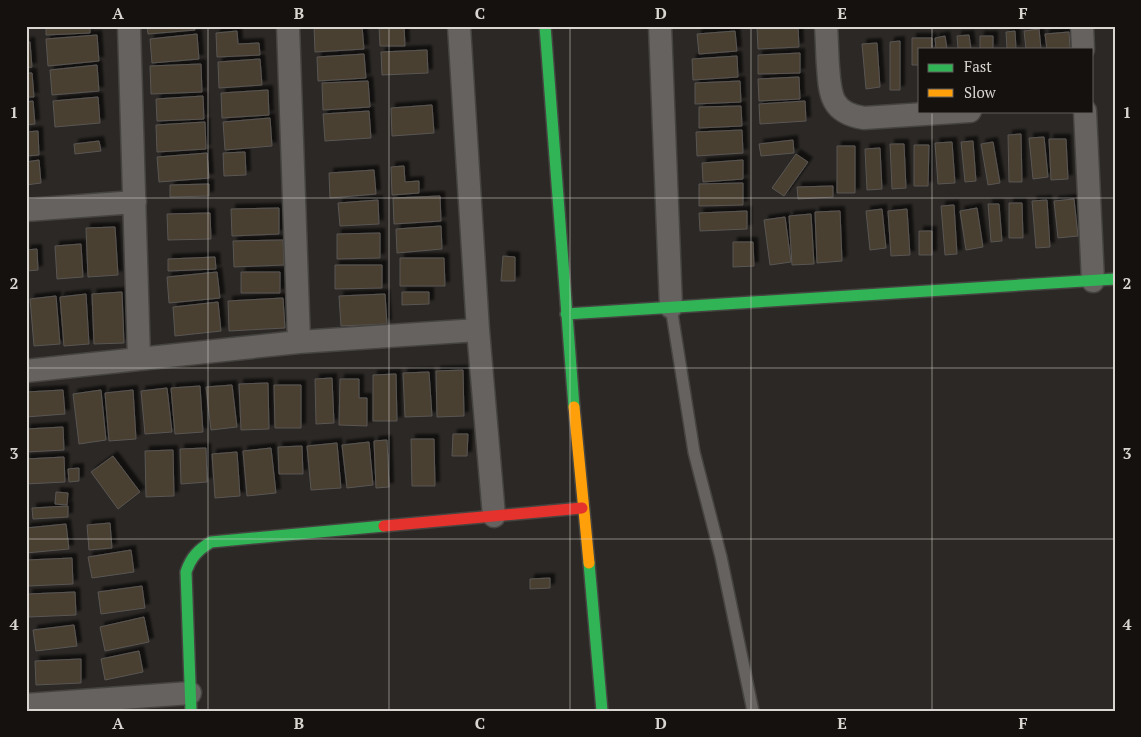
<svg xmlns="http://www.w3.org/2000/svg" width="1141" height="737" viewBox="0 0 1141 737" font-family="'PT Serif',serif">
	<defs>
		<filter id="shadow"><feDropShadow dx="4.5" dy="-4.5" stdDeviation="1" flood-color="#0009"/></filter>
	</defs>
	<rect width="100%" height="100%" fill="#2b2825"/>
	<path fill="#4a3f30" stroke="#595654" filter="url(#shadow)" d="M46,26H90V33L46,35Z
		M147,26H195V30L148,34Z
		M314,26H362L364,49L315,52Z
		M379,26H404L405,46H380Z
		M798,26L799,47L758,49L757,28Z
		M1039,29L1041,49H1026L1024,31Z
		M237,31L238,44L259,43L260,55L217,57L216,33Z
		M735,31L737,51L699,54L697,34Z
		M1015,31L1016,49H1007L1006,32Z
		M1069,32L1070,49H1047L1045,34Z
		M197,34L199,59L152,63L150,39Z
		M97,35L99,61L48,66L46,39Z
		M969,35L971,49H958L957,36Z
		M945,36L947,49H936L935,38Z
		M980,36H993V49H980Z
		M912,38H932V49H920V65H912Z
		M900,41V90H890V42Z
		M26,42H30L32,67L26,68Z
		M877,43L880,87L866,89L862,44Z
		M427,50L428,73L382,75L381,52Z
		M800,53V73L758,74V55Z
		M364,54L366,78L318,81L317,57Z
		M737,56L738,77L693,80L692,59Z
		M260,59L262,85L219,88L218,62Z
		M201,64L202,92L151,94L150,66Z
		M97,65L99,91L52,95L50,70Z
		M26,73H32L34,97H26Z
		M799,77L800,99L759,101L758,79Z
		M368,81L370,107L323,110L322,83Z
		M740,81L741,102L695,104V83Z
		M268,90L269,115L222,118L221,93Z
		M203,96L204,119L157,121L156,99Z
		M98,97L100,123L55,127L53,101Z
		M33,101L35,124L26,125V102Z
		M805,101L806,121L760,124L759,104Z
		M432,105L434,133L392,136L391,108Z
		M741,106L742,126L699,128V107Z
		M369,111L371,138L325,141L323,114Z
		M270,118L272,146L225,150L223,122Z
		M205,122L206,149L157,152L156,125Z
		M742,130L743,153L697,156L696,132Z
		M38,131L39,155L26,156V132Z
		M1021,134L1022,182H1009L1008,135Z
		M1044,137L1048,177L1033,179L1029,138Z
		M1049,139H1066L1068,179L1051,180Z
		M793,140L794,153L761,156L759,144Z
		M99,141L101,151L75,154L74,144Z
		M973,141L976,181L965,182L961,142Z
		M952,142L955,183L938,184L935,143Z
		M993,142L1000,183L988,185L981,144Z
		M890,144H904L906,188L892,189Z
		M914,145H929L928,186H914Z
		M837,146H855V193H837Z
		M880,148L882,189L867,190L865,149Z
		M245,152L246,175L224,176L223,153Z
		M207,153L209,178L159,182L157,157Z
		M796,154L808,162L784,196L772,188Z
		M39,160L41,183L26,185V162Z
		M743,160V179L703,182L702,163Z
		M404,166L405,182L419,181V193L392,195L391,167Z
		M374,170L376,194L330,198L329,173Z
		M743,183V205L699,206V184Z
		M209,184V196L170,197V185Z
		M833,186V197L798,199L797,187Z
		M440,196L441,221L394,224L393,198Z
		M1074,199L1078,236L1058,238L1054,201Z
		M378,200L379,224L340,226L338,203Z
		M1047,200L1050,247L1036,248L1032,201Z
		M1009,203H1022L1023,238H1009Z
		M988,204H999L1002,241L991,242Z
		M954,205L957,254L945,255L941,206Z
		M279,208V234L232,236L231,209Z
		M977,208L983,247L966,250L960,211Z
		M882,209L886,248L870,250L866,211Z
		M907,209L910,255L891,256L888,211Z
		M747,211V229L700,231L699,213Z
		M840,211L842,261L817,263L815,212Z
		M210,213L211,239L168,240L167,214Z
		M811,214L814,264L792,265L789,216Z
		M785,217L791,262L770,265L764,220Z
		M441,226L442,249L397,253L396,229Z
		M115,227L118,275L88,277L86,228Z
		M919,231H932V255H919Z
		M380,233V258L337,259V234Z
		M283,240L284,265L234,267L233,241Z
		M733,242H753L754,266L733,267Z
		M81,244L83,277L57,279L55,246Z
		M37,249L38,270L27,271L26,250Z
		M503,256L515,257V281H501Z
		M215,257L216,269L168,271V259Z
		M400,258H444L445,286H400Z
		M335,265H382V288L335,289Z
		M217,272L220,298L169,303L167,277Z
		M241,272H280V293H241Z
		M122,292L124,343L94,344L92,294Z
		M402,292H429V304L402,305Z
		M86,294L89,344L64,346L60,297Z
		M385,294L387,324L341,326L339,296Z
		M56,296L60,344L34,346L30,299Z
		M283,298L285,328L229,331L228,301Z
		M218,302L221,331L175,336L173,307Z
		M463,370L464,416L437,417L436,371Z
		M429,372L432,416L405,417L403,373Z
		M396,374L397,421H373V375Z
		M332,378L334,423L316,424L315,379Z
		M340,379H359V398H367V426L339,425Z
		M268,383L269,429L241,430L239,384Z
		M232,385L237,427L211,430L206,387Z
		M274,385H301V428H275Z
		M200,386L203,432L175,434L171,388Z
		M167,388L172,432L145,434L141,391Z
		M63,390L65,414L26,417V392Z
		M101,390L106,440L79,444L73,394Z
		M133,390L136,439L109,441L105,393Z
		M63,427L64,450L26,452V429Z
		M453,434H468L467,456H452Z
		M411,439H434L435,486H412Z
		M387,440L389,487L376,488L374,441Z
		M369,442L373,485L347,488L342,445Z
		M337,443L341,488L311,490L307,446Z
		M302,446L303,474H279L278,447Z
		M206,448L207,482L181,484L180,449Z
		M271,448L276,493L247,496L243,451Z
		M173,450L174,496L146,497L145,451Z
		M237,452L240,496L215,498L212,454Z
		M113,456L140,492L118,509L91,472Z
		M64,457L65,482L26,484V459Z
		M79,468V481L69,482L68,469Z
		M56,492L68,493L67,505L55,504Z
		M68,506V517L33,519L32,508Z
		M110,523L112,548L89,550L87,525Z
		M66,524L69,549L26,553V528Z
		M131,550L134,572L92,578L88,557Z
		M72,558L73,584L28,586L27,560Z
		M550,578V588L530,589V579Z
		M142,586L145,608L101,614L98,592Z
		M75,592L76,615L29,617L28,594Z
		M144,617L149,642L105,651L100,627Z
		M74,625L77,646L36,651L33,630Z
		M139,651L143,672L105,680L101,659Z
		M81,659V683L36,685L35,661Z"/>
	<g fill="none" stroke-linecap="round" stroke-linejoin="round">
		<g stroke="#464441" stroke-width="14">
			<path id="lane" d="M671,307L694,452L721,557L753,711"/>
		</g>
		<g stroke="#464441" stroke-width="25">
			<path id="street" d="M129,26L139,359
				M288,26L299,342
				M459,26L478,330L494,516
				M660,26L671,307
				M826,26C827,40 827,53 828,66C830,95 831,113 864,118L970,111
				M1082,26L1083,49
				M1085,111L1093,281
				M26,210L135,202
				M26,371L299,342L478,330
				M26,705L190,693"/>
		</g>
		<g stroke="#464441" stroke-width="14">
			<path id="fast" d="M545,26L574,407
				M566,314L1115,279
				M589,563L602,711
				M191,711L186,572C191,557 198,550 211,542L384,526"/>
		</g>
		<g stroke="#464441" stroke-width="14">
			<path id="slow" d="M574,407L589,563"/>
		</g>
		<g stroke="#464441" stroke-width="14">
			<path id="jam" d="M384,526L582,508"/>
		</g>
		<use href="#lane" stroke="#656260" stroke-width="11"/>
		<use href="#street" stroke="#656260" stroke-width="22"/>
		<use href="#fast" stroke="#30b455" stroke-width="11"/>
		<use href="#slow" stroke="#ff9f0a" stroke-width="11"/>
		<use href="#jam" stroke="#e5322d" stroke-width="11"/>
	</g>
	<path fill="none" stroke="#d9d5d1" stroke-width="1" stroke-opacity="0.55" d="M208,26V711M389,26V711M570,26V711M751,26V711M932,26V49M932,111V711M26,198H1115M26,368H1115M26,539H1115"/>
	<rect width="1141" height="737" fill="none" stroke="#14110e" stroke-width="55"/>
	<rect x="918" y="48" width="175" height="65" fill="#14110e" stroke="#635f5c"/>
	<rect x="928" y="64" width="25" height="8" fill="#30b455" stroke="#635f5c"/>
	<text x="964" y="72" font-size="15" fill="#d9d5d1">Fast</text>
	<rect x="928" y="89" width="25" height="8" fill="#ff9f0a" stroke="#635f5c"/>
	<text x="964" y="98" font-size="15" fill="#d9d5d1">Slow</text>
	<rect x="28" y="28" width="1086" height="682" fill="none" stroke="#d9d5d1" stroke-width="2"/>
	<g font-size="16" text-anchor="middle" font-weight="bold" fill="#d9d5d1">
		<text x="118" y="19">A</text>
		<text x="299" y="19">B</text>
		<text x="480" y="19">C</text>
		<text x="661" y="19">D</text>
		<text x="842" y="19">E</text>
		<text x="1023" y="19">F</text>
		<text x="14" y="118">1</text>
		<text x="1127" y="118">1</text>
		<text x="14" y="289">2</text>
		<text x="1127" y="289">2</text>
		<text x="14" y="459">3</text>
		<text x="1127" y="459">3</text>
		<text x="14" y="630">4</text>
		<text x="1127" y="630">4</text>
		<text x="118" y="729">A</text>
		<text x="299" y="729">B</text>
		<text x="480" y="729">C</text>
		<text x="661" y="729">D</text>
		<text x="842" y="729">E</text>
		<text x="1023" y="729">F</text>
	</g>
</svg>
